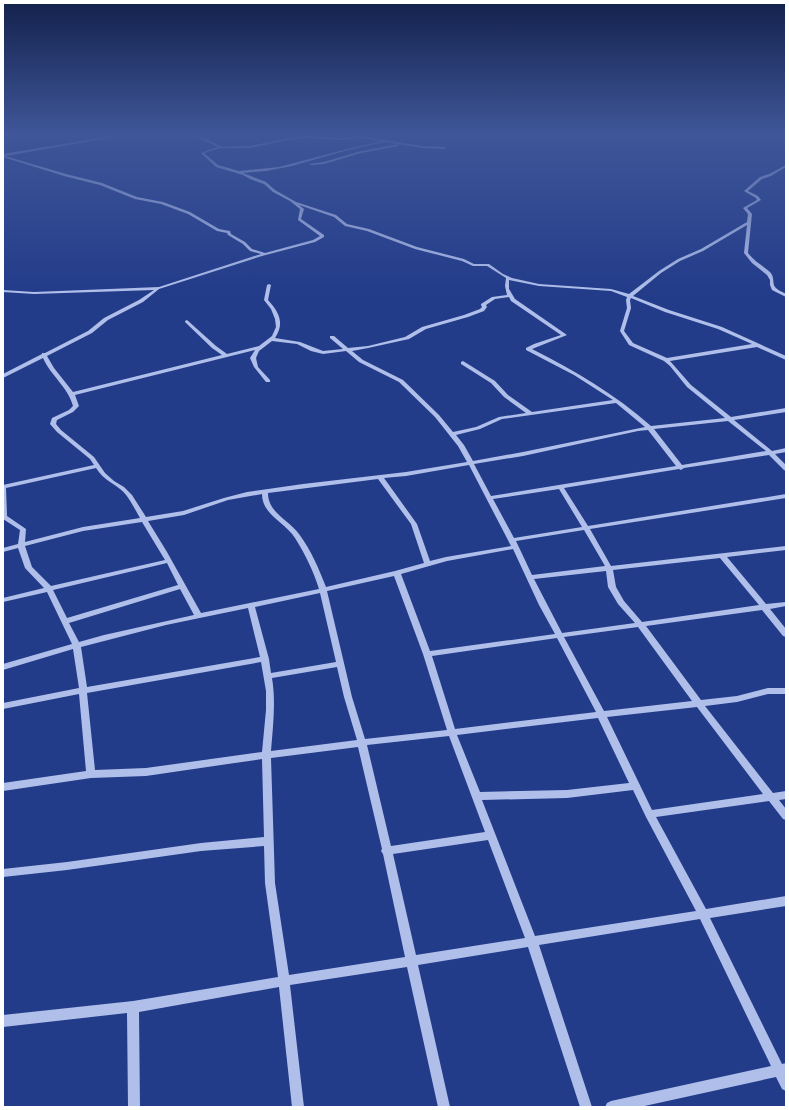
<svg xmlns="http://www.w3.org/2000/svg" width="789" height="1110" viewBox="0 0 789 1110" font-family="'Public Sans',sans-serif">
	<rect width="100%" height="100%" fill="#233c8a"/>
	<g fill="none" stroke-linecap="round" stroke-linejoin="round">
		<path fill="#b0bfea" fill-rule="evenodd" d="M117,135H126L5,156L66,174L102,183L137,197L163,202L190,212L219,229L230,231L231,234L245,242L252,249L265,253L313,240L320,236L298,220L300,209L290,201L273,192L264,184L250,179L243,175L216,167L201,153L218,147L201,139L187,135L203,137L222,147L250,146L288,138L305,136L342,138L360,136L422,146L445,147L446,149L422,148L385,142L348,150L292,166L266,171L243,173L266,182L275,190L296,202L336,215L347,224L369,229L417,247L464,259L474,264H489L503,274L512,278L539,284L611,289L629,294L659,271L678,259L701,249L747,222L748,214L743,208L757,200L756,198L744,191L760,177L769,174L786,165V167L771,176L762,179L748,191L758,196L761,200L747,208L752,214L748,253C755,262 762,265 770,272C775,277 772,283 775,287C777,290 783,292 786,294V297L772,290L770,285V280L767,275L752,263L744,253L747,225L703,251L680,261L661,273L633,296L669,310L722,327L786,356V360L757,347L670,361L691,385L731,417L786,408V412L734,420L772,451L786,448V452L775,454L786,465V471L784,470L769,455L684,468L681,470L679,469L564,488L588,526L786,494V498L590,529L611,566L786,546V550L727,557L766,604L786,602V606L770,609L786,629V637L783,636L762,610L646,626L701,700L737,696L768,688H786V694H768L737,702L705,706L773,793L786,791V799L779,800L786,809V820L783,819L769,801L656,817L706,909L786,896V906L710,918L782,1064L786,1063V1091L782,1089L776,1077L640,1107H605L607,1103L611,1101L771,1066L700,919L539,945L592,1107H580L528,947L418,965L450,1107H438L407,967L290,985L304,1107H292L279,987L139,1012L140,1107H128L127,1013L3,1027V1015L133,1001L278,977L265,883L264,846L201,851L67,870L3,877V869L67,862L201,843L264,837L262,759L146,776L91,778L3,791V783L86,771L79,694L3,709V703L79,688L73,649L3,670V664L72,644L47,592L3,602V598L44,588L25,568L18,548L3,552V548L18,544L20,530L3,519V485L94,465L90,459L57,432L50,424L52,418L69,410L73,406C68,387 51,376 43,358L3,378V374L42,354V353H45L88,331L104,318L139,300L154,290L34,294L3,292V290L34,292L159,287L261,254L250,251L243,244L228,235L227,233L217,231L188,214L161,204L135,199L100,185L64,176L3,157V154ZM305,138L342,140L360,138L382,141L347,149L279,167L239,171L218,165L204,153L220,148H250L288,140ZM299,205L334,217L345,226L367,231L415,249L462,261L473,266H487L506,278L505,286L507,295L492,297L481,304V305L482,307L480,309L464,315L422,327L405,337L368,346L348,348L334,336H330V338L343,349L323,351L300,342L275,338C285,323 279,312 268,300L271,285L269,284L267,285L264,300L271,309L275,319L276,327L272,336L259,346L227,354L216,346L187,320L185,321V322L212,348L222,355L73,392L54,368L47,356L92,333L108,320L143,302L159,289L262,256L315,242L324,237V235L301,219L304,209ZM509,280L539,286L611,291L627,297L626,300L627,308L620,331L629,345L664,361L670,366L687,387L725,418L651,426C615,394 575,371 532,349L567,335L515,299L509,289ZM509,297L511,301L561,335L534,344L526,348V350L574,375L613,400L532,412L508,395L495,381L463,361L461,362V364L491,383L504,397L526,413L499,417L476,427L453,432L439,415L403,380L363,360L352,351L368,348L409,339L426,329L468,317L484,311L487,307L486,305L495,299ZM631,298L665,312L718,329L752,344L667,358L633,343L624,331L631,308L630,300ZM272,341L297,344L311,351L323,354L346,351L359,362L399,382L435,417L458,446L467,462L406,472L303,484L247,492L224,498L183,511L146,517L132,495L124,487L114,481L105,473L94,457L61,430L56,424L57,420L73,412L79,406L75,395L255,350L250,358L254,367L266,382H270V380L258,367L256,358L259,351ZM616,403L645,427L523,452L473,461L464,445L456,435L480,429L502,419ZM728,421L766,451L682,465L654,429ZM648,430L676,466L491,496L474,464L523,456L638,431ZM469,465L511,546L446,557L430,561L417,524L384,478L406,476ZM96,468C104,480 110,481 120,489C129,496 134,508 140,518L83,527L25,542L26,529L7,516L6,488ZM378,479L411,524L424,563L395,571L326,587C319,569 311,550 299,534C289,520 268,513 268,493ZM559,489L582,527L514,538L493,499ZM262,494C262,515 285,522 295,538C305,554 313,570 319,589L201,613L167,552L148,521L184,515L228,500ZM142,522L165,560L51,586L32,567L25,546L83,531ZM584,530L605,566L532,575L516,541ZM513,549L539,605L555,634L430,651L401,574L447,561ZM720,558L759,605L642,622L624,601L616,587L613,570ZM167,563L178,585L67,618L53,590ZM606,571L608,587L618,604L635,623L562,633L534,579ZM394,576L423,654L447,730L365,739L352,697L327,591ZM180,589L194,615L104,635L79,642L69,623ZM320,593L336,662L271,673L269,659L255,607ZM248,608L260,657L87,687L81,647L166,625ZM638,627L692,701L604,711L564,637ZM557,638L596,712L455,729L432,656ZM261,662L266,691V710L262,752L146,768L95,770L87,693ZM337,667L344,697L357,740L271,751C273,726 276,702 272,678ZM697,707L763,794L652,810L607,717ZM598,718L629,783L567,790L480,792L457,735ZM449,736L485,832L391,846L367,745ZM358,747L382,849L381,851L383,854L405,957L289,975L275,883L271,758ZM633,790L646,817L696,911L535,936L482,800L567,798ZM488,840L525,938L416,955L393,854Z
			M398,144L399,146L361,153L324,164L311,165L309,164L324,162L361,151Z"/>
	</g>
	<linearGradient id="sky" x2="0" y2="1"><stop stop-color="#13214c"/><stop offset="0.46" stop-color="#3f5698"/><stop offset="1" stop-color="#3f5698" stop-opacity="0"/></linearGradient>
	<rect width="789" height="291" fill="url(#sky)"/>
	<rect width="789" height="1110" fill="none" stroke="#ffffff" stroke-width="8"/>
</svg>
